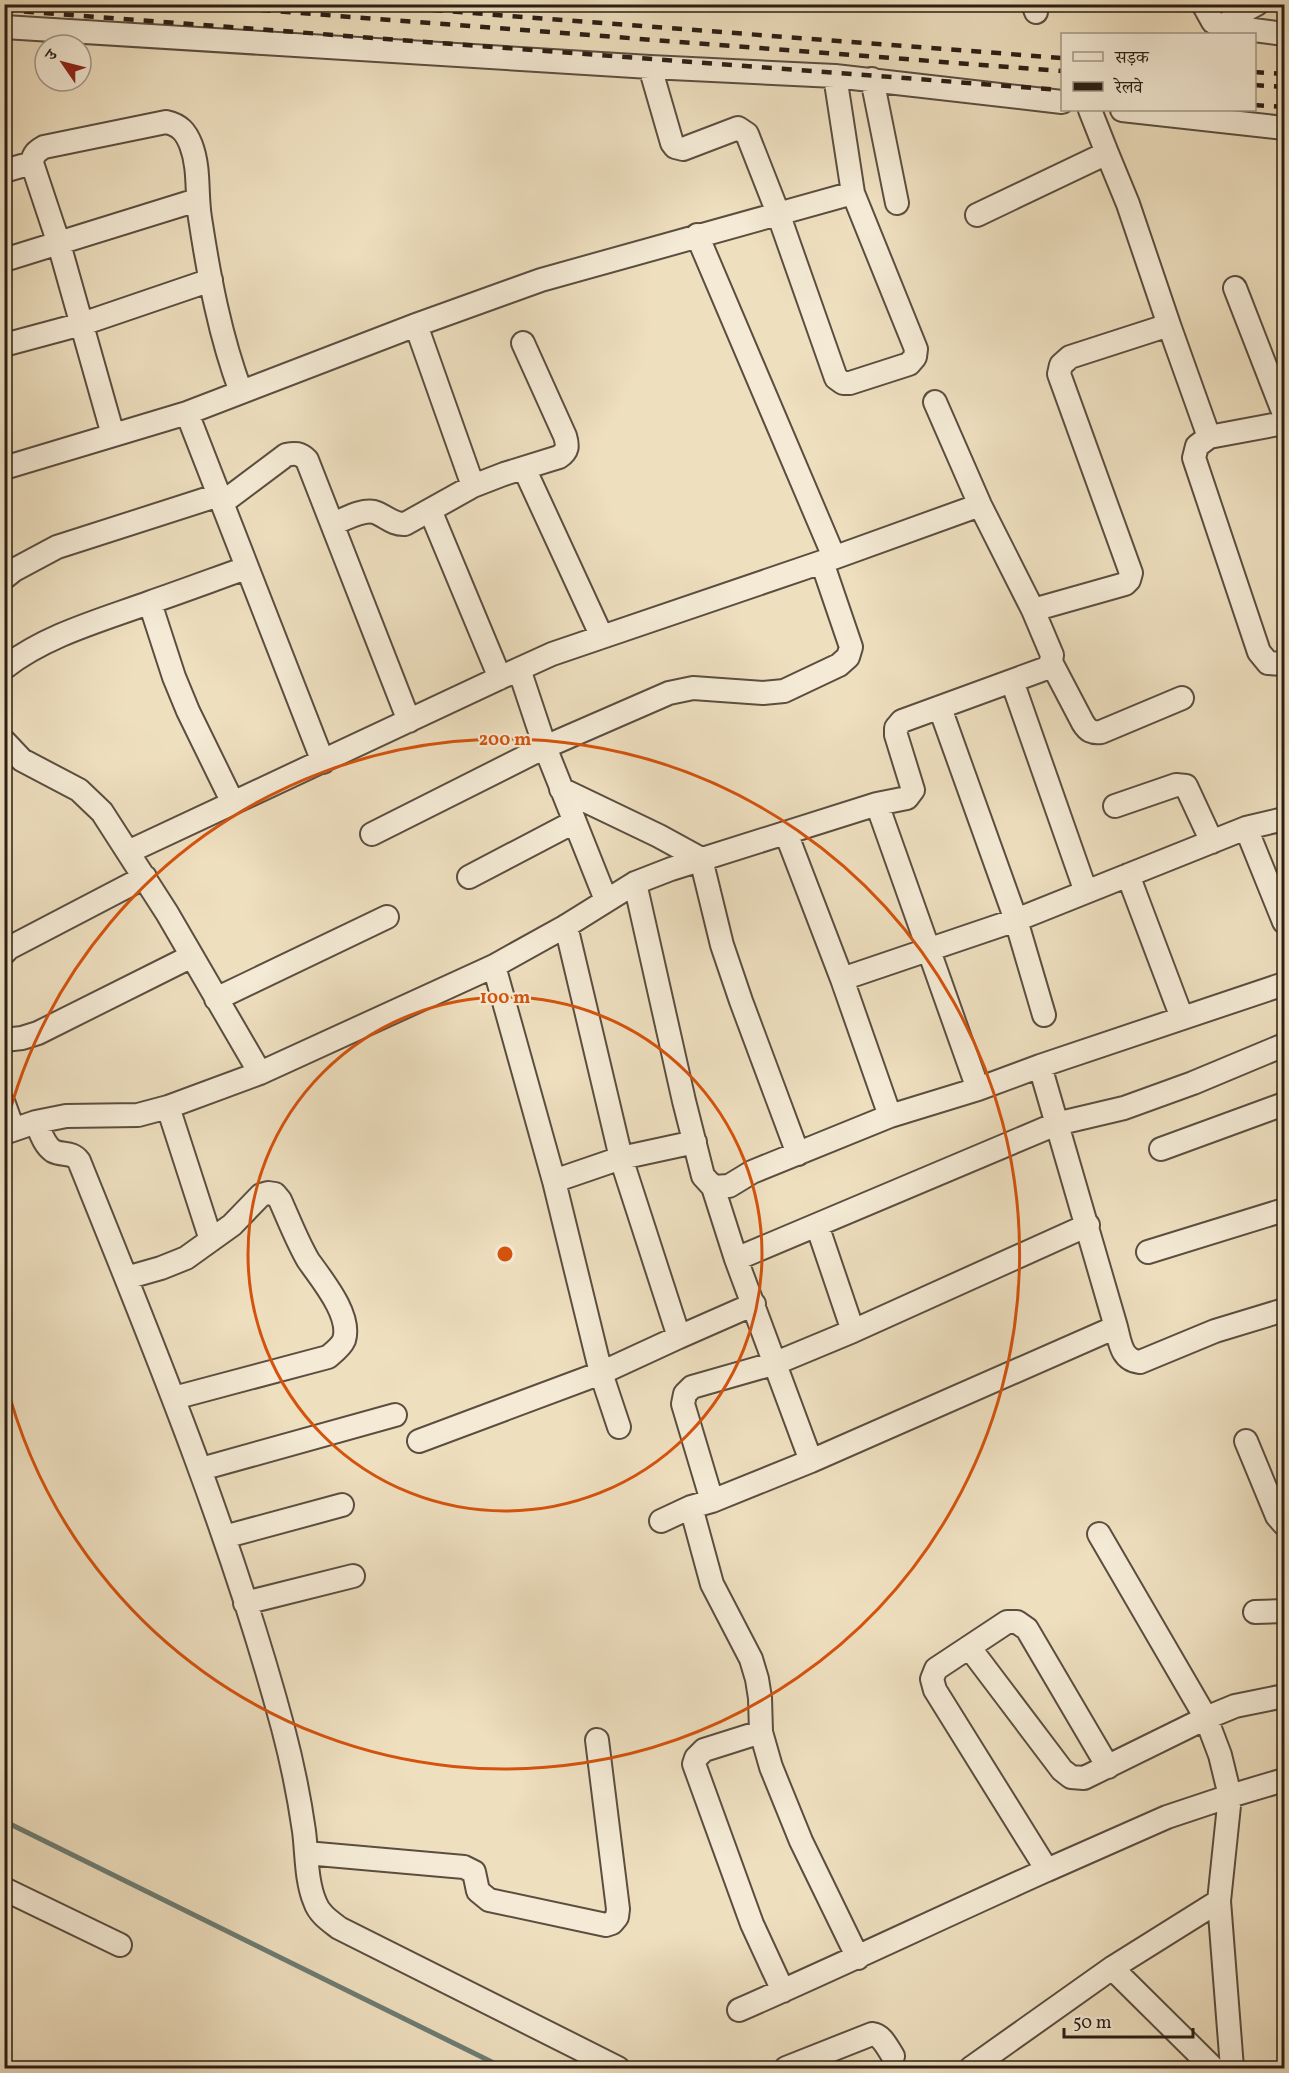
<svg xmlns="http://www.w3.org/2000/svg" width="1289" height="2073" viewBox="0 0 1289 2073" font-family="Vollkorn,'Noto Serif Devanagari',serif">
	<rect width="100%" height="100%" fill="#eedfbf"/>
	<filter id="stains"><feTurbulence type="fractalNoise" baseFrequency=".00333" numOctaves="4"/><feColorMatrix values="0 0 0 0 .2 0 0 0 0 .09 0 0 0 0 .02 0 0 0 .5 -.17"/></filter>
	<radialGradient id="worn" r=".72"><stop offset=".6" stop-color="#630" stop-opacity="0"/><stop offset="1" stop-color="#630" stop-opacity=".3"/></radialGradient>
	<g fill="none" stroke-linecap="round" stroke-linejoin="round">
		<path stroke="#6d7d74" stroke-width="5" d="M4,1821L504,2068"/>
		<g stroke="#5b4e40" stroke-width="26">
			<path id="minor" d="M1033,4L1036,12
				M1203,4L1213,22L1223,26L1284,34
				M1223,26L1239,14L1257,4
				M4,27L650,67L835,76L1062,102
				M650,67L672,143L675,147L683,149L738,128L747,134L778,213L836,378L843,383H850L909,364L915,357L916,349L853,193L835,76
				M872,79L897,203
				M1122,110L1284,128
				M1107,153L1128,204L1169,325
				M4,171L32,163
				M977,215L1107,153L1090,110
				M697,235L834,557
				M4,260L197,200
				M1235,288L1284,414
				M416,325L473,486
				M4,345L82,324L211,280
				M935,402L980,505L1033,610
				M113,435L59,244L32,163C33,154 37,151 44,147L166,122C180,125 186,132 191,145C200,169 196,193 200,218C209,277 220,336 241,392
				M1209,437L1197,446L1194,458L1259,652L1268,663L1284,664
				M4,468L187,413
				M524,468L602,637
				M222,503L286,455C295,453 300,453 307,460L409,721
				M430,510L500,678
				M332,524C344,520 361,509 374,512C385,515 392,525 405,524L473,486L504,474L559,457C568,451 568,446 565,436L523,343
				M4,578L14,570L57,547L219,495
				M150,603L174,677L188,711L233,803
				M1051,662L1083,723C1088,731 1092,733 1101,732L1182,698
				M4,668C46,635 102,620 151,602C183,591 215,579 246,568
				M519,669L552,654L822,562L980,505
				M940,708L1016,920L1044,1015
				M4,741L22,760L79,790L102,812L167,913L260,1073
				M323,762L187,413L416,325L541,280L853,193
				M561,789L659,836L701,859L722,945L741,1001L798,1154
				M877,804L978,1089
				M1115,806L1176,785L1186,786L1212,842
				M1246,828L1284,922
				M786,833L842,979L890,1116
				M372,834L545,747L669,693L693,688L763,693L784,691L839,665L848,657L851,647L822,562
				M128,852L519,669L545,747L606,900
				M1128,875L1182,1018
				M469,877L574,822
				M635,883L684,1101L703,1176L713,1187L729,1186L752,1172L890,1116L978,1089L1040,1066L1284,984
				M1086,892L1246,828L1284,819
				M566,926L621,1158L695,1142
				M4,953L9,948L145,877
				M494,966L554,1181L621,1158L679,1337L754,1304
				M842,979L1016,920L1086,892L1012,681
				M216,999L387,917
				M4,1040L22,1038L38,1033L192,956
				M1040,1066L1116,1327
				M4,1104L13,1129
				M168,1107L211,1240
				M36,1122C40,1131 44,1145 53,1151C63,1156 71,1151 79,1161C154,1347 231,1534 283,1728C292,1762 299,1796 304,1831C307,1854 306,1881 315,1902C319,1914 330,1921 339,1928L618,2068
				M4,1133L36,1122L66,1116L138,1115L168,1107L260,1073L494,966L566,926L635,883L671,869L877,804L907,798L913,790L896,735V728L902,721L1047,668L1051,662L1052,655L1033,610L1125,584L1129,580L1131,573L1059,374L1061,365L1070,357L1169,325L1209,437L1284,423
				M1161,1149L1284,1104
				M554,1181L601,1373L619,1427
				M713,1187L736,1259L811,1461
				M817,1225L853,1331
				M1148,1252L1284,1210
				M736,1259L1056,1124L1124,1108L1193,1083L1284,1045
				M126,1278L161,1268L186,1258L232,1225L261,1195L268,1193L275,1194L280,1200C289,1220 297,1241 308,1260C321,1279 352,1315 344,1340C341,1347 334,1352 328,1357L174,1398
				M419,1441L601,1373L679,1337
				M1246,1441L1277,1516L1284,1524
				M201,1469L395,1415
				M712,1501L683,1404L685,1394L692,1387L776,1363L853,1331L1088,1225
				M691,1507L712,1584L751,1659L757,1679L760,1698L761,1732L771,1767L801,1841L858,1958
				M661,1521L691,1507L712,1501L811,1461L1116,1327C1120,1342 1121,1360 1140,1362L1215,1331L1284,1310
				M1099,1534L1206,1718L1220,1755L1230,1796L1284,1780
				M224,1537L342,1505
				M245,1603L353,1576
				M1255,1612L1284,1611
				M969,1647L1062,1770L1071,1777L1084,1778L1206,1718L1235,1706L1284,1696
				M761,1732L704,1750L696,1758L694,1764L752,1924L783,1991
				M306,1853L464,1867L474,1872L478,1891L489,1900L606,1925L612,1923L617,1917L618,1909L597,1740
				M4,1889L120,1945
				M1219,1901L1232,2068
				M1112,1968L1213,2068
				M739,2010C842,1965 944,1916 1047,1870
				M786,2068L872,2034C882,2035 887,2047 893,2056
				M971,2068L1112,1968L1219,1901L1230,1796L1167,1817L1047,1870L935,1690L932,1679L936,1669L1007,1622H1017L1027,1629L1108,1767"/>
		</g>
		<use href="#minor" stroke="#f4ead5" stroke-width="22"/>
		<path stroke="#2a1e15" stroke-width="4.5" stroke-dasharray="10 10" stroke-linecap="butt" d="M181,4L1062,71
			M353,4L1062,58
			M4,10L1062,90
			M1254,72L1284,74
			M1254,85L1284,87
			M1254,105L1284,107"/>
	</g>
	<g fill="none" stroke="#d5530d" stroke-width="3">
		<circle cx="505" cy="1254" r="257"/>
		<path d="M5 1129A515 515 0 1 1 5 1379"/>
	</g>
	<circle cx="505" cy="1254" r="9" fill="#d5530d" stroke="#f4ead5" stroke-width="3"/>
	<g font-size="18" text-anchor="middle" font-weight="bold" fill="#d5530d" stroke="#f4ead5" stroke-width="4.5" stroke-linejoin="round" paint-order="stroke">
		<text x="505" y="745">200 m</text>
		<text x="505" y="1003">100 m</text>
	</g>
	<rect width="1289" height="2073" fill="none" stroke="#eedfbf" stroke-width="24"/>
	<rect x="6" y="6" width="1277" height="2061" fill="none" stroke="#2a1e15" stroke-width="3"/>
	<rect x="12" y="12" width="1265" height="2049" fill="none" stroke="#2a1e15" stroke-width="1.5"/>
	<rect x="1061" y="33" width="195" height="78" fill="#f4ead5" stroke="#a39888" stroke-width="1.5"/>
	<rect x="1073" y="52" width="30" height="9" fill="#f4ead5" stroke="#a39888" stroke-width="1.5"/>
	<text x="1115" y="63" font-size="18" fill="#2a1e15">सड़क</text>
	<rect x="1073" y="82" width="30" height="9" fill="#2a1e15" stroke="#a39888" stroke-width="1.5"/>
	<text x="1115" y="93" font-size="18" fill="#2a1e15">रेलवे</text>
	<g transform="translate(63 63) rotate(305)"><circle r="28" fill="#f4ead5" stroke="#a39888" stroke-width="1.5"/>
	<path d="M0-4.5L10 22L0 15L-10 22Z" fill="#8f2418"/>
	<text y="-9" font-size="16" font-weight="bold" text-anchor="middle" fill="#2a1e15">उ</text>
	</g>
	<path d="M1064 2028v9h129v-9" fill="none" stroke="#2a1e15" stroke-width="3"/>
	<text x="1073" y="2028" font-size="18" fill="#2a1e15" stroke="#f4ead5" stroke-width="4.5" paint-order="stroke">50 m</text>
	<rect width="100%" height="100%" filter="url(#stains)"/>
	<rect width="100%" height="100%" fill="url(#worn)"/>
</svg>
